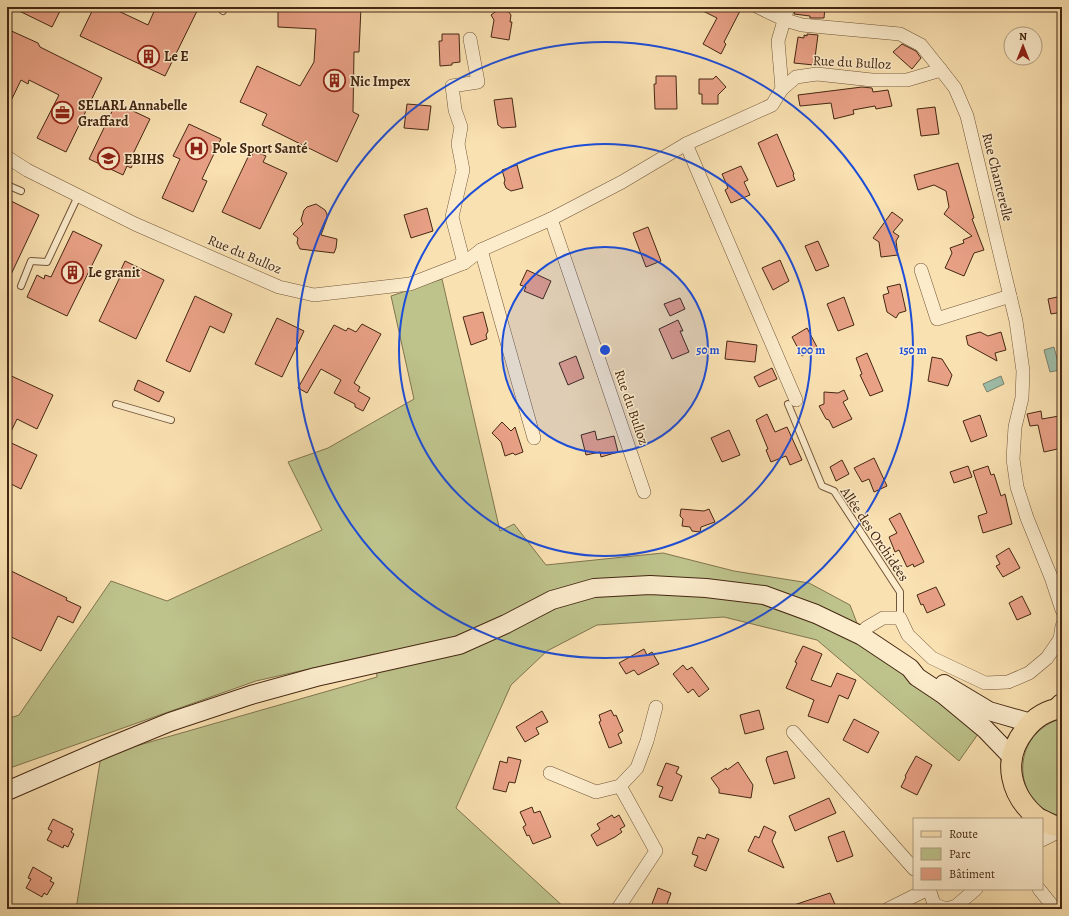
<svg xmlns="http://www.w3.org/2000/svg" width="1069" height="916" viewBox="0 0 1069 916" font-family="Alegreya,serif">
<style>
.green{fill:#bec38c;stroke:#81754f}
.water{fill:#9ebeaa;stroke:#7a826d}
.building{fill:#e9a186;stroke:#442712}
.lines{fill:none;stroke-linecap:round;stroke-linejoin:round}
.service-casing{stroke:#72563a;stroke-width:8}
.minor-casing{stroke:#72563a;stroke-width:14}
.secondary-casing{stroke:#442712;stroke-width:20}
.primary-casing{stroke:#442712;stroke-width:22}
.trunk-casing{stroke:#442712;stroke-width:24}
.service{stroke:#fceccc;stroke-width:6}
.minor{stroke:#fceccc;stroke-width:13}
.secondary{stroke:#fceccc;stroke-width:18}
.primary{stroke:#fae1b1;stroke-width:20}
.trunk{stroke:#fae1b1;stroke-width:22}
.ring{fill:none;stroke:#1d4ed8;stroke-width:2}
.labels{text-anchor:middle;stroke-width:3;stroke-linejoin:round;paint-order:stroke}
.poi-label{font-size:14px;font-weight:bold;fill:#442712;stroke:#fceccc;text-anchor:start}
.street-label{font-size:14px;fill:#442712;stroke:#fceccc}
.centre{fill:#1d4ed8;stroke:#fceccc;stroke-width:2}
.ring-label{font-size:12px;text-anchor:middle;font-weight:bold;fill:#1d4ed8;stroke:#fceccc;stroke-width:3;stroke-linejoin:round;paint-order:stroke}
</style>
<rect width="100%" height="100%" fill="#fae1b1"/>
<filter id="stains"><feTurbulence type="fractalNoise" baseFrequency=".005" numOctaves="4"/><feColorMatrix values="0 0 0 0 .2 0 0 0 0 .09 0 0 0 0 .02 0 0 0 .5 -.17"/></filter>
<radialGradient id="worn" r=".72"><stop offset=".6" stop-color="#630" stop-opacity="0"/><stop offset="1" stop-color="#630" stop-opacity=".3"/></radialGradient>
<g class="green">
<path d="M442 279 500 531 514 524 546 565 663 553 734 571 809 583 850 605 865 644 978 734 959 761 817 640 724 617 597 625 547 651 511 685 456 808 566 909H76L101 756 377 677 375 654 256 681 7 769V719L19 715 111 581 167 601 322 530 288 462 328 448 414 399 391 296Z"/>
<path d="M1062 719V816C1022 809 1010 759 1038 732 1044 726 1053 720 1062 719Z"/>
</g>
<g class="water">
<path d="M1054 347 1060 370 1050 372 1044 350Z"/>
<path d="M1001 376 1004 384 987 392 983 384Z"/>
</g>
<g class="building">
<path d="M11 7H62L52 27Z"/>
<path d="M94 7H110L148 25 156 7H199L165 76 80 36Z"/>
<path d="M278 7H361L359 52H354L353 112 359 115 337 162 262 125 267 114 240 102 257 66 300 86 314 62 316 29 278 27Z"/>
<path d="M502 7H505L511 15 510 22H512L509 40 491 37 494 20 491 15Z"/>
<path d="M695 7H733L740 11 724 42 726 44 721 54 703 44 717 18Z"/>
<path d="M796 7H825L824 18H810V16L794 14Z"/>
<path d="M7 29 38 43 40 47 102 78 66 152 37 138 59 95 29 80 28 84 21 80 7 109Z"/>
<path d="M442 34H459L460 62 452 63V65L440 66 439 41H442Z"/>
<path d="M807 34 818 35 814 65 794 63 798 37 804 38V35L807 36Z"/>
<path d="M902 44 916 51 921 58 912 69 893 52Z"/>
<path d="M656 76H676L677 109H655L654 84H656Z"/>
<path d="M716 76 726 87 718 95V104H702V94H699V79H713Z"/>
<path d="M862 87 872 88 873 92 888 90 892 106 876 109 875 106 853 110 854 114 834 119 831 103 800 106 798 95Z"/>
<path d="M512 98 516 127 502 128 498 125 494 100Z"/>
<path d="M116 103 150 119 132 156 136 158 131 168 127 166 123 175 89 159Z"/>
<path d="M407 104 431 106 428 130 404 128Z"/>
<path d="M935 107 939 134 921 136 917 109Z"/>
<path d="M189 124 221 139 202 179 207 181 193 212 162 198 180 159 173 156Z"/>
<path d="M777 134 794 174 793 175 795 180 777 187 758 143Z"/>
<path d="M254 151 266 156 263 162 287 173 260 229 222 212 249 155 252 156Z"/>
<path d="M958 163 974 218 972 219 984 250 974 253 964 276 945 268 952 253 950 248 964 243 963 240 972 236 944 214 949 207 946 191 934 185 918 190 914 175Z"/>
<path d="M517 165 523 188 511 191 506 188 504 183 505 180 502 170Z"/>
<path d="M741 166 748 180 744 182 750 195 731 203 725 190 728 188 722 174Z"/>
<path d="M7 199 39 215 7 283Z"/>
<path d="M316 204 325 210 327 214V219L321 235 337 239 336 248 334 253 300 249 297 243 298 238 293 234 303 224 301 220 304 210 307 207Z"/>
<path d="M427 208 433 231 411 238 404 215Z"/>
<path d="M892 212 903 220 893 232 899 236 896 241 898 255 881 257 879 242 873 238Z"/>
<path d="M648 227 661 261 646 267 633 233Z"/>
<path d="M73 231 102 245 67 316 27 297 37 275 44 279 45 275 51 277Z"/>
<path d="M818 241 829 266 816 271 805 246Z"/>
<path d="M780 260 789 281 773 290 762 268Z"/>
<path d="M125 261 164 280 136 339 99 321 120 277 118 276Z"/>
<path d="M527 270 551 281 543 299 524 291 526 287 520 285Z"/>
<path d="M900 284 906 311 899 313 896 318 887 312 883 295 889 293 887 287Z"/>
<path d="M195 296 232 314 224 333 210 326 190 372 166 361Z"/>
<path d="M1062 296V312L1051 314 1048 299Z"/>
<path d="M844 297 854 325 838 331 827 304Z"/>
<path d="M680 298 685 309 670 316 664 304Z"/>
<path d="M483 312 488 331 486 335 487 339 471 345 463 317Z"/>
<path d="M277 318 304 331 282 377 255 364Z"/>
<path d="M678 320 683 331H680L689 352 672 359 659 329Z"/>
<path d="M362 324 381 334 354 383 360 387 358 391 370 398 363 411 355 407V404L334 393 341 380 321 369 307 393 298 388 334 325 346 331 348 328 356 332Z"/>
<path d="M807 328 817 347 802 356 792 337Z"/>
<path d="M980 332 988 336 1001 332 1006 350 995 353 997 361 968 345 966 336Z"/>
<path d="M727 341 757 345 755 362 725 359Z"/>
<path d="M867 353 883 391 870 396 860 375 862 374 856 358Z"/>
<path d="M576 356 584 378 568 385 559 363Z"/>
<path d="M932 357 942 359 952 375 948 386 928 381Z"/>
<path d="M772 368 777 379 759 387 754 377Z"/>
<path d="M7 374 53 395 37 429 17 419 7 440Z"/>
<path d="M138 380 164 392 159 402 134 390Z"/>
<path d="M844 390 848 399 843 402 852 419 833 428 829 420 826 419 819 406 824 404V392L838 393Z"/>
<path d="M1041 411 1042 419 1059 416 1062 428V448L1044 452 1038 425 1030 426 1027 414Z"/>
<path d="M767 414 775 432 787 427 802 460 790 465 786 456 771 462 766 450 768 449 756 420Z"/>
<path d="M980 415 987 436 971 442 963 421Z"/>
<path d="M502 422 511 431 515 427 523 452 515 455 513 453 505 456 501 442 492 433Z"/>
<path d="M729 430 740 455 722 462 711 438Z"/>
<path d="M595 431 597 440 614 436 618 452 601 457 600 452 586 455 581 435Z"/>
<path d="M7 441 37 455 21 489 7 482Z"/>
<path d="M874 458 887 486 874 492 869 479 862 482 854 468Z"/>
<path d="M842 460 849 474 836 481 830 467Z"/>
<path d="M968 466 972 477 954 483 950 472Z"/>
<path d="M988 466 991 475 994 474 1001 496 1005 494 1012 524 983 533 978 516 987 513 973 471Z"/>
<path d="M681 509 704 511 709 509 715 522 701 527 700 532 692 531 690 527 682 526 683 519 680 516Z"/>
<path d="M900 513 924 562 914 567 913 564 907 567 899 550 895 552 889 537 897 533 889 519Z"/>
<path d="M1009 548 1020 568 1003 577 996 566 1000 564 996 556Z"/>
<path d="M7 569 67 598 66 600 81 607 73 623 58 616 41 651 7 635Z"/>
<path d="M936 587 945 605 927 613 923 604 921 605 917 595Z"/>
<path d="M1022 596 1031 614 1017 620 1009 603Z"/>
<path d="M803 646 822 654 811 680 831 687 837 673 856 680 848 699 839 695 828 723 808 716 814 700 786 688 797 663 795 662Z"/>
<path d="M644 649 647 655 652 652 659 664 638 675 634 670 626 674 619 663Z"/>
<path d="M683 665 687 670 692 667 709 689 699 697 693 689 688 693 673 674Z"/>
<path d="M611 710 614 716 616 715 623 731 618 734 622 743 609 748 599 722 601 721 599 715Z"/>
<path d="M759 710 764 729 745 734 740 715Z"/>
<path d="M542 711 548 722 536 728 539 734 525 742 516 727Z"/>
<path d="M854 719 879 732 868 753 843 740Z"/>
<path d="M787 751 795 778 774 784 766 760 767 757Z"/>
<path d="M916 756 932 765 917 795 901 787 906 777 905 776Z"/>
<path d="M508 757 521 760 515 783 509 782 506 792 493 789 500 761 507 763Z"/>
<path d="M738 762 753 785 751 798 719 793V789L711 778 726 768 727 770Z"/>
<path d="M666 763 679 767 676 773 682 776 672 801 659 797 663 787 657 785Z"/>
<path d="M829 798 836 813 795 831 789 816Z"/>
<path d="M532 807 534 813 540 811 551 837 533 844 529 835 527 836 523 827 526 825 520 812Z"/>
<path d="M612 815 614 818 619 815 625 826 620 829 622 832 615 837 597 846 591 835 600 829 597 824Z"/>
<path d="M53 819 73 829 71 832 74 834 68 847 64 845 63 848 47 840 52 831 48 829Z"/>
<path d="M764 826 776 832 772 841 784 868 748 851 755 836 759 838Z"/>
<path d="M844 831 853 856 837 862 828 837Z"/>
<path d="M707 834 719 839 706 871 694 866 698 856 692 854 698 837 705 839Z"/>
<path d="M33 867 52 878 50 881 54 883 47 895 44 893 42 897 26 888 31 879 28 878Z"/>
<path d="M658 888 671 893 666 907H664L663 909H650Z"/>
<path d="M830 893 837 909H788V907Z"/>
</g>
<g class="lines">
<defs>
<g id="service">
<path d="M223 11 225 7"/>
<path d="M7 185 21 191"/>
<path d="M21 286 31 261 47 262 78 196"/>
<path d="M116 404 171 420"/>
<path d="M788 404 822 486 834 491 900 592V618"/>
</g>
<g id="minor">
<path d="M758 7 785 20 802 25 900 34 921 45 941 70 955 88 967 116 1016 321 1023 371 1022 398 1015 427 1013 459 1017 487 1027 518 1051 577 1062 610"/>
<path d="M782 89 778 41 788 7"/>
<path d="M686 144 796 400"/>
<path d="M7 157 27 170 135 224 279 287 314 295 410 284 464 263 481 250 551 219 622 182 686 144 772 105 782 89 796 77 817 74 872 80H907L941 70"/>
<path d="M551 219 644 492"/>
<path d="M481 250 534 438"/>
<path d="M464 263 452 217 463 170 458 144 461 127 455 110 452 86 478 82 470 39"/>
<path d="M921 270 937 319 1010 296"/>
<path d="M862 636 866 628 883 618H900L908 635 932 658 985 683 1008 682 1029 673 1047 658 1060 639 1062 626"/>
<path d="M793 732 914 869"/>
<path d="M550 773 596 792 620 786 656 851 619 907V909"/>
<path d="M620 786 637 768 647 741 656 707"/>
<path d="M1042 840 1062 830"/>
<path d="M929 889 934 904 945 909"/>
<path d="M1039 889 1055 909"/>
<path d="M888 909 928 889"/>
<path d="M947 909 956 906 976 889"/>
</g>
<g id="secondary">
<path d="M944 684 989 711 1031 723"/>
<path d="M7 791 104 749 170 722 251 695 316 677 459 645 506 624 552 600 594 588 650 585 706 588 764 595 816 614 862 636 910 668 917 677 944 695 985 729 1012 757"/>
</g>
<g id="primary">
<path d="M1039 819C1010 796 1001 760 1025 730 1034 718 1047 710 1062 708"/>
<path d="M1042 820 1052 825 1062 827"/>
</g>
<path id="trunk" d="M1059 708 1062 705"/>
</defs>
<use href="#service" class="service-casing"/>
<use href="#minor" class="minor-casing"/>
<use href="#secondary" class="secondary-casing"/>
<use href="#primary" class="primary-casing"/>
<use href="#trunk" class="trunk-casing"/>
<use href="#service" class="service"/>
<use href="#minor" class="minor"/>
<use href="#secondary" class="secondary"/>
<use href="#primary" class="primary"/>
<use href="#trunk" class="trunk"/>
</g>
<circle cx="605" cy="350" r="103" fill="#1d4ed8" fill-opacity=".12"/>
<g class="ring">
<circle cx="605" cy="350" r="103"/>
<circle cx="605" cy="350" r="206"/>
<circle cx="605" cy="350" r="308"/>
</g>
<defs>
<symbol id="building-ring" viewBox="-11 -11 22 22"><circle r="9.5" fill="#fceccc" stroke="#8f2418" stroke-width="1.5"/><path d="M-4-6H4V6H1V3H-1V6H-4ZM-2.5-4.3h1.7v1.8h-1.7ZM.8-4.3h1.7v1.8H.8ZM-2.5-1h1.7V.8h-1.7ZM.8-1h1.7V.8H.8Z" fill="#8f2418"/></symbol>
<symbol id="office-ring" viewBox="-11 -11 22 22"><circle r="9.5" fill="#fceccc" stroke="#8f2418" stroke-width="1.5"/><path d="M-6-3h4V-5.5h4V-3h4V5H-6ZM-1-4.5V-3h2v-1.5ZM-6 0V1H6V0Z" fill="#8f2418"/></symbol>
<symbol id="hospital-ring" viewBox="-11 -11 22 22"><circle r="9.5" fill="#fceccc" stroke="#8f2418" stroke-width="1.5"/><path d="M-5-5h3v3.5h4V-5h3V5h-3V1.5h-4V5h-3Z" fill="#8f2418"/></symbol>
<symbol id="school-ring" viewBox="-11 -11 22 22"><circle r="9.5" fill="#fceccc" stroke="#8f2418" stroke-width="1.5"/><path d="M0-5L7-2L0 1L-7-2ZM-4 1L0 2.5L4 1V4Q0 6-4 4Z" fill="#8f2418"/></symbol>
</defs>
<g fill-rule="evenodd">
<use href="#building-ring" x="136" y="44" width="25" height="25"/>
<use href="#building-ring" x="322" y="68" width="25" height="25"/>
<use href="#office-ring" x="50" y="100" width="25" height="25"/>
<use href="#hospital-ring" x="184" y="136" width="25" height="25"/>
<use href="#school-ring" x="96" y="146" width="25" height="25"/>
<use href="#building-ring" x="60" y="260" width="25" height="25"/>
</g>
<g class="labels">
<g class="poi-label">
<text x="164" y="61">Le E</text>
<text x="350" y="86">Nic Impex</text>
<text x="78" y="110">SELARL Annabelle<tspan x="78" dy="16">Graffard</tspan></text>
<text x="212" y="153">Pole Sport Santé</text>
<text x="124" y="164">EBIHS</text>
<text x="88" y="277">Le granit</text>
</g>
<g class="street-label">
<text transform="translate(852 62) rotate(3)" y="5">Rue du Bulloz</text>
<text transform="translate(998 177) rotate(76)" y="5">Rue Chanterelle</text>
<text transform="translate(245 254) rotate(23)" y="5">Rue du Bulloz</text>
<text transform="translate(632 407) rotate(71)" y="5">Rue du Bulloz</text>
<text transform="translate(875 534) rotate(56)" y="5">Allée des Orchidées</text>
</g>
</g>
<circle cx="605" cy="350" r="6" class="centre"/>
<g class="ring-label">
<text x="708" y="354">50 m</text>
<text x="811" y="354">100 m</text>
<text x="913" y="354">150 m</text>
</g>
<rect width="1069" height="916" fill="none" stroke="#fae1b1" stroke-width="24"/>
<rect x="8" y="8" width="1053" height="900" fill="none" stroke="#442712" stroke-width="2"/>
<rect x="12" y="12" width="1045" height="892" fill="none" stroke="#442712"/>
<rect x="913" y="818" width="130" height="72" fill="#fceccc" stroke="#b29d82"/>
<rect x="921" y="831" width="20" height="6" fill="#fae1b1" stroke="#b29d82"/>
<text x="949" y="838" font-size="12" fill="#442712">Route</text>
<rect x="921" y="848" width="20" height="12" fill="#bec38c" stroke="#b29d82"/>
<text x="949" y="858" font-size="12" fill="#442712">Parc</text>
<rect x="921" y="868" width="20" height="12" fill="#e9a186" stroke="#b29d82"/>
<text x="949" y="878" font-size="12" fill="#442712">Bâtiment</text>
<g transform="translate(1023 46)"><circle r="19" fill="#fceccc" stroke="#b29d82"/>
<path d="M0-3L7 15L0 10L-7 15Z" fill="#8f2418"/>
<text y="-6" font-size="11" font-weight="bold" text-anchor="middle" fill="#442712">N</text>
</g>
<rect width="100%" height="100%" filter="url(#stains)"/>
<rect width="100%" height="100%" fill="url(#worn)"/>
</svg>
